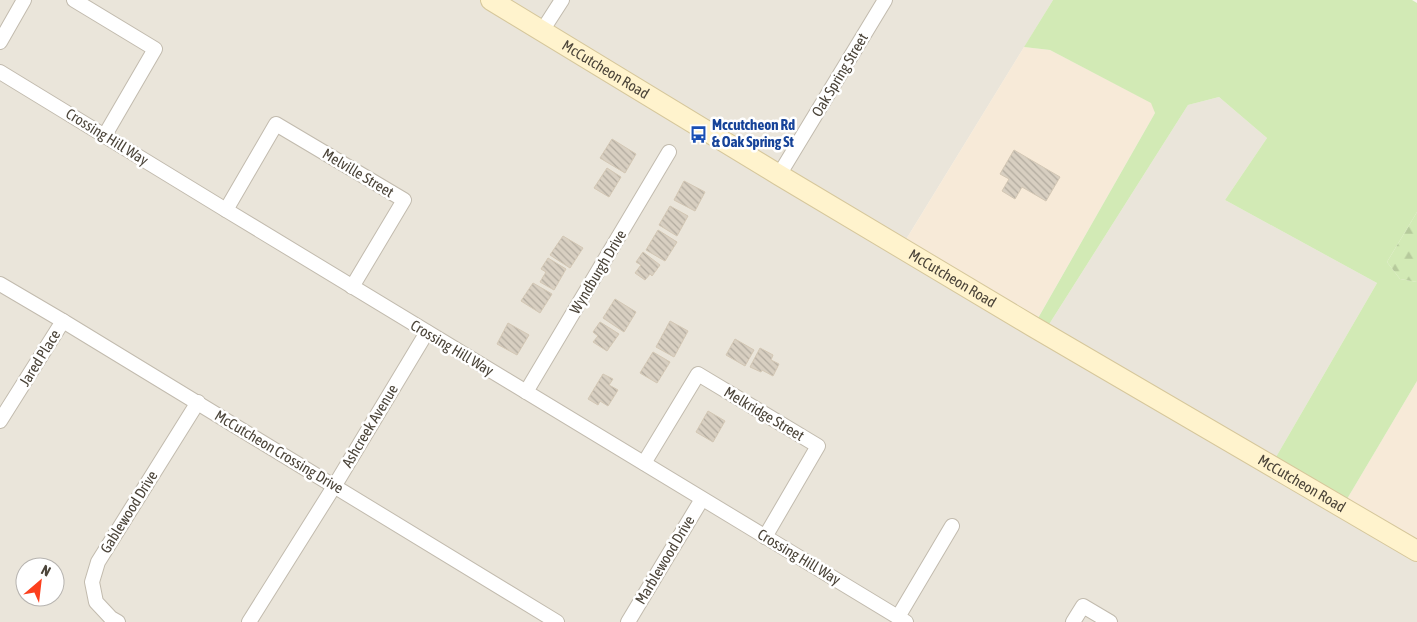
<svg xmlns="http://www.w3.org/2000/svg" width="1417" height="622" viewBox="0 0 1417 622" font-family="'Asap Condensed',sans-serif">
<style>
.residential{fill:#eae5da;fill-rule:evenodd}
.commercial{fill:#f7ead8}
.green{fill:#d2eab5}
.forest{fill:url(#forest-firs)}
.building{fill:url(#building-back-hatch);stroke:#d3c7b4}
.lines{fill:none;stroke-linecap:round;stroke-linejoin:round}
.street-casing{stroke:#c2bbae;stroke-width:16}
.secondary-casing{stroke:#d6c79b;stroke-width:22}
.street{stroke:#fff;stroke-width:14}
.secondary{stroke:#fff3cd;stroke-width:20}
.labels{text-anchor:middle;stroke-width:5;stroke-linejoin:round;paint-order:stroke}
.street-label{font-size:15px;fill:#4b4439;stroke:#fff}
.transit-label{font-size:15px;font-weight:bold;fill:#164399;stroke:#fff;text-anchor:start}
</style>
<defs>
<pattern id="forest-firs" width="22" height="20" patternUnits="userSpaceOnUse" patternTransform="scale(1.25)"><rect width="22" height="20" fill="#d2eab5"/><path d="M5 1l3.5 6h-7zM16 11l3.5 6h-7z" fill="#b6ca9c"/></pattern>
<pattern id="building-back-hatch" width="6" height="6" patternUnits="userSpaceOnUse" patternTransform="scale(1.25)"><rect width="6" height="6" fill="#d8cfc1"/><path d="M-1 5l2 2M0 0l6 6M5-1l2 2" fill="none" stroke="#b1aa9e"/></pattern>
</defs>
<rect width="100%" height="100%" fill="#f6f3ec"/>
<path class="residential" d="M0 0H1053L902 246 1048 326 1188 105 1219 97 1267 138 1225 200 1377 283 1276 457 1417 548V622H0ZM25 567H55V597H25Z"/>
<g class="commercial">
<path d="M1024 47 1050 50 1152 103 1155 113 1034 325 902 246Z"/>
<path d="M1417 381V548L1347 499Z"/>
</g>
<path class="green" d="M1053 0H1412L1417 3V212L1387 262 1400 279 1417 282V381L1347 499 1276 457 1377 283 1225 200 1267 138 1219 97 1188 105 1048 326 1037 320 1155 113 1151 103 1050 50 1024 47Z"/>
<path class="forest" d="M1417 212V282L1400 279 1387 262Z"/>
<g class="building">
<path d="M612 139 636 154 625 173 600 158Z"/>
<path d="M1014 150 1060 177 1046 201 1022 187 1015 199 1002 191 1009 179 1000 174Z"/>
<path d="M607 168 621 177 609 197 594 188Z"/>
<path d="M684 181 705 192 695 211 674 200Z"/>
<path d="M670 206 688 216 677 236 659 225Z"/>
<path d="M658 230 677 242 665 261 646 250Z"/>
<path d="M563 236 583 248 570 268 550 255Z"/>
<path d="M643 252 660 265 652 276 650 274 645 280 635 273 641 265 636 262Z"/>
<path d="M548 258 566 269 554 290 540 282 546 272 541 269Z"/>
<path d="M533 283 552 294 540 313 521 301Z"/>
<path d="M615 299 636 312 624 332 603 318Z"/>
<path d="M670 321 688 331 674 357 656 347Z"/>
<path d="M600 322 619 334 607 351 593 342 598 336 593 332Z"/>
<path d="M508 323 529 335 517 355 497 344Z"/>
<path d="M735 339 754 350 745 366 726 355Z"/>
<path d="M760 348 773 355 771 360 779 364 773 376 762 370 761 372 750 367Z"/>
<path d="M653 352 670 362 657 383 640 373Z"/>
<path d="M603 374 613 379 609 385 618 390 608 406 600 401 598 405 588 399Z"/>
<path d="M708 411 725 421 713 442 696 432Z"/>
</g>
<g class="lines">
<defs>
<g id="street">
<path d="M74 0 155 49 105 135"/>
<path d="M542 31 562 0"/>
<path d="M0 42 24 0"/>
<path d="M0 72 226 210 906 622"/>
<path d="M779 175 885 0"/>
<path d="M226 210 276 124 404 200 352 287"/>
<path d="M0 284 63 321 557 622"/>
<path d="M526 392 669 152"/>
<path d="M0 421 63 321"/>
<path d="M644 463 698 374 818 446 765 537"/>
<path d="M898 617 952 526"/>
<path d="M118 622 111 618 96 602 92 582 98 562 198 402"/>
<path d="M249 622 335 485 427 332"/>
<path d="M628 622 702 499"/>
<path d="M1073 622 1083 606 1110 622"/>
</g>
<g id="secondary">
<path id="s1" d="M491 0 779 175 1032 326 1417 551"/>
</g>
</defs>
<use href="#street" class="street-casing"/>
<use href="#secondary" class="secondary-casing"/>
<use href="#street" class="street"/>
<use href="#secondary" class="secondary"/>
</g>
<defs>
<symbol id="bus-bare" viewBox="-9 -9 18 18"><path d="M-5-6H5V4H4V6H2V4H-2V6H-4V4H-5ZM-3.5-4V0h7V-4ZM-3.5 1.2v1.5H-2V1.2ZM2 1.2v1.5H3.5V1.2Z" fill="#1a4fb4" stroke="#fff" stroke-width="2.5" paint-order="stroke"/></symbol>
</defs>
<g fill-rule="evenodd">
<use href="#bus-bare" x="686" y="122" width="25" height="25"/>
</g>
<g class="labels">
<g class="street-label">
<text dy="5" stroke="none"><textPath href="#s1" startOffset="134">McCutcheon Road</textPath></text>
<text transform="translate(840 75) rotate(-59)" y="5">Oak Spring Street</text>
<text transform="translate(107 137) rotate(32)" y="5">Crossing Hill Way</text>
<text transform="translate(358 173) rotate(31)" y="5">Melville Street</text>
<text transform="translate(598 272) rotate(-59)" y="5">Wyndburgh Drive</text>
<text dy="5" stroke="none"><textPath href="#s1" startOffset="539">McCutcheon Road</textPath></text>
<text transform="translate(452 348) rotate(31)" y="5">Crossing Hill Way</text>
<text transform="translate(40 358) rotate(-58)" y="5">Jared Place</text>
<text transform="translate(764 414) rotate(31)" y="5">Melkridge Street</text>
<text transform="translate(370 426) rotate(-59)" y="5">Ashcreek Avenue</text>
<text transform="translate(279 452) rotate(31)" y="5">McCutcheon Crossing Drive</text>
<text dy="5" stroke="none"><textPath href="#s1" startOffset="944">McCutcheon Road</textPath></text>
<text transform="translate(129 512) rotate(-58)" y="5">Gablewood Drive</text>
<text transform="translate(799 557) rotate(31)" y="5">Crossing Hill Way</text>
<text transform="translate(665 560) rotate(-59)" y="5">Marblewood Drive</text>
</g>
<g class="transit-label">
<text x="712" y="130">Mccutcheon Rd<tspan x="712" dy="17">&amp; Oak Spring St</tspan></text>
</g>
</g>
<g transform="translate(40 582) rotate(28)"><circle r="24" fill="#ffffff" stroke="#b7b4b0"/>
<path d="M0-4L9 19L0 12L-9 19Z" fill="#fc3f1d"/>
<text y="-8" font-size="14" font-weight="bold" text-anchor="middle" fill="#4b4439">N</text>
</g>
</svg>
